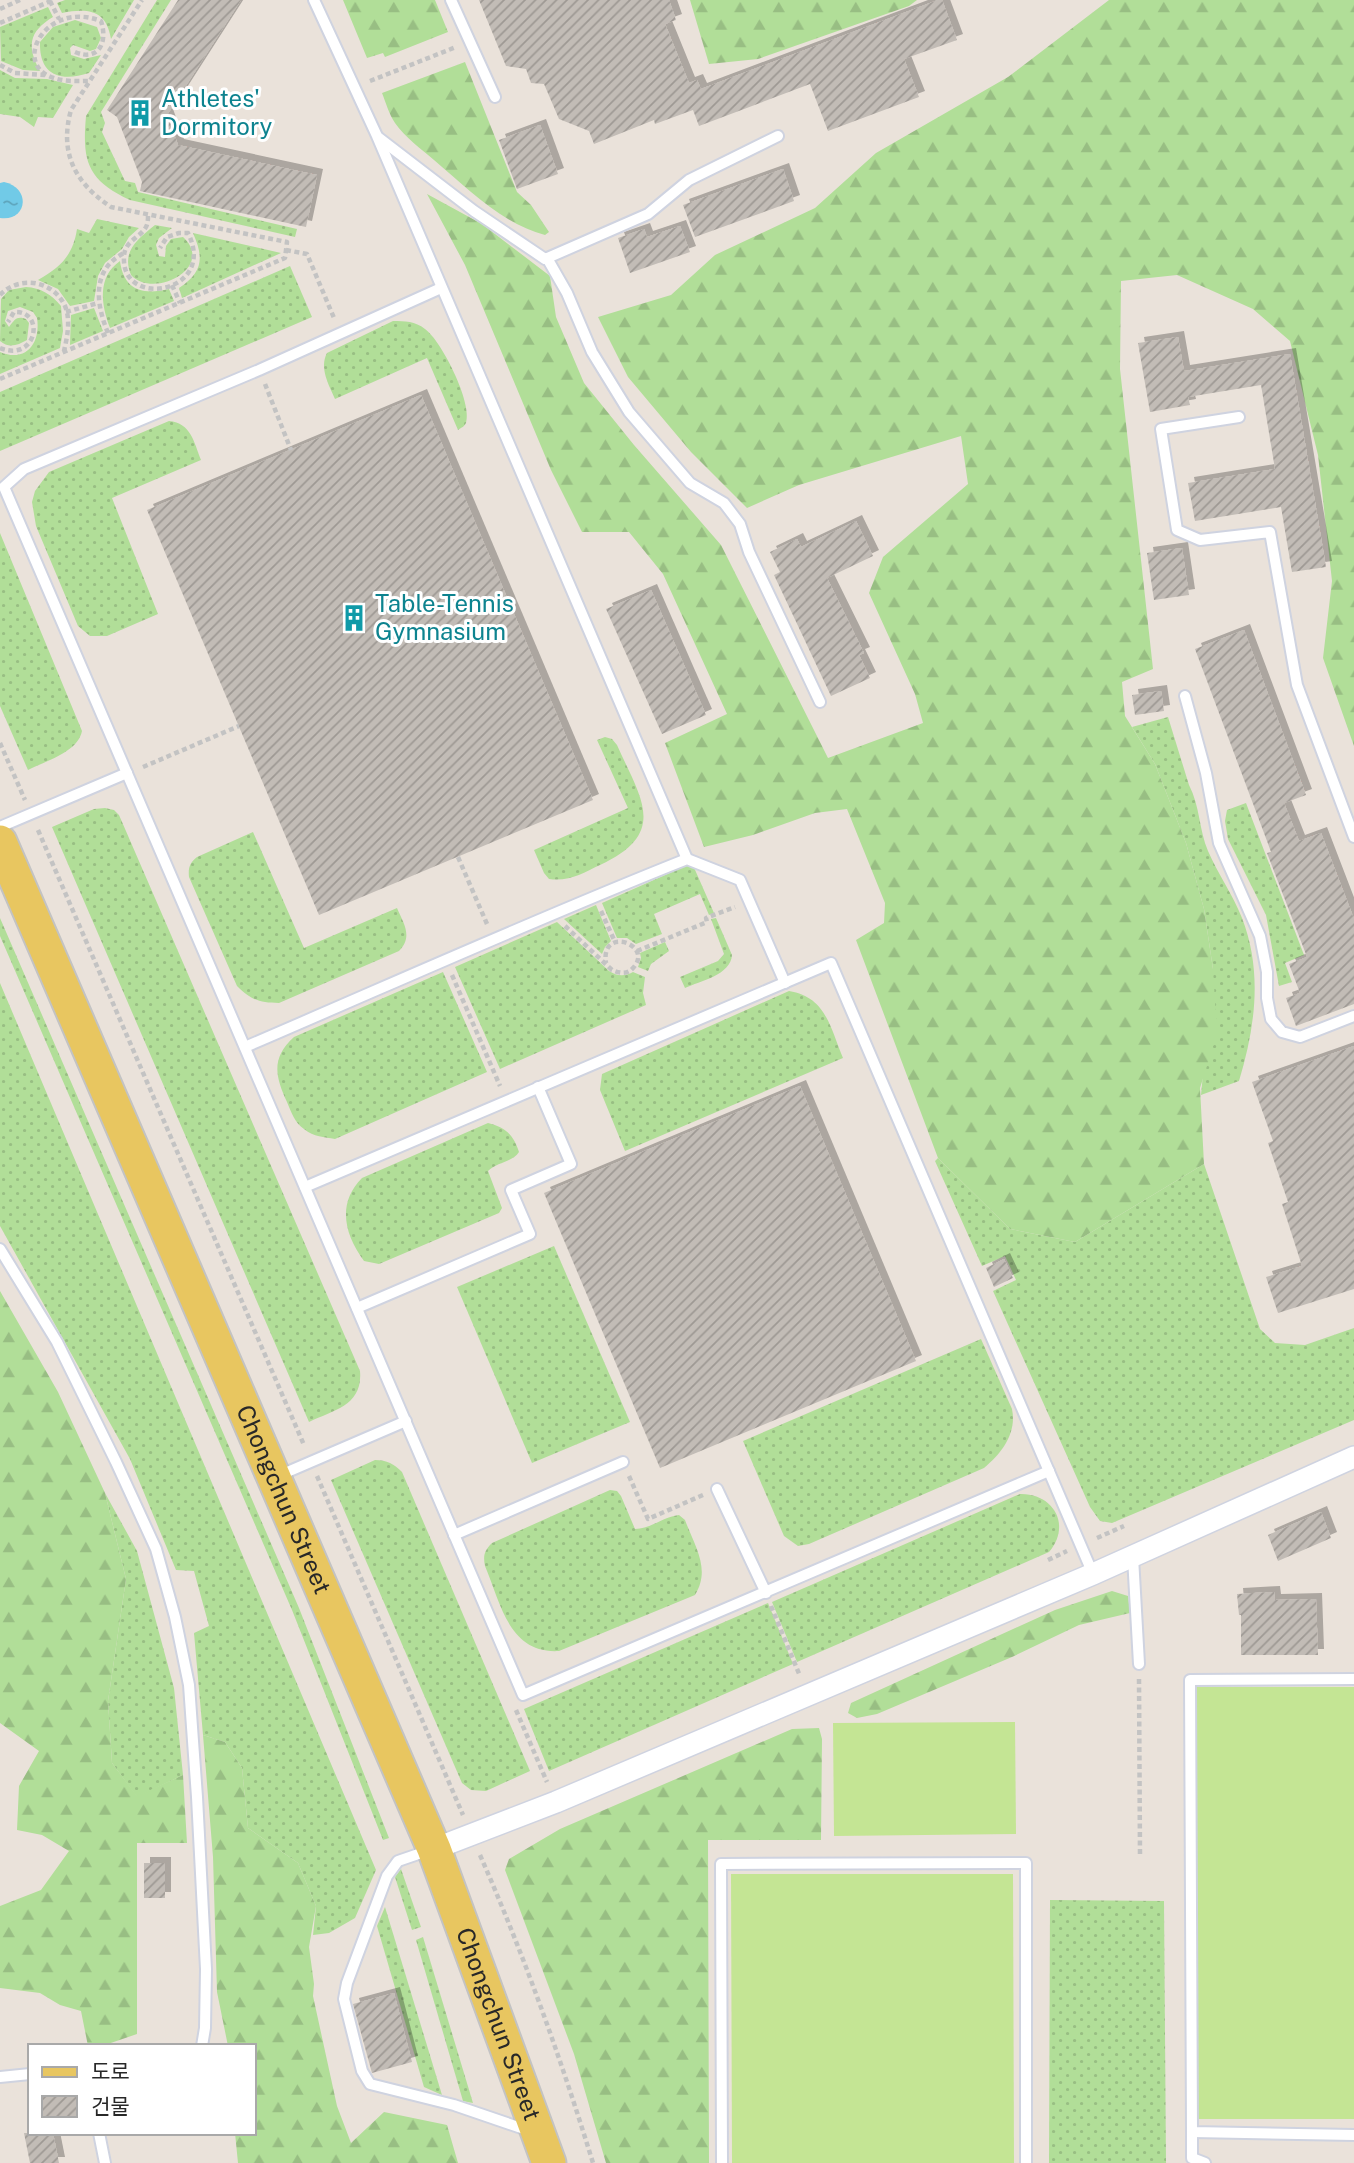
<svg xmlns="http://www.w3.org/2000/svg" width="1354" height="2163" viewBox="0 0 1354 2163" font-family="'Public Sans','Noto Sans KR',sans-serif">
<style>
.grass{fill:url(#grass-dots)}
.forest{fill:url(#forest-firs)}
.pitch{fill:#c4e594}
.water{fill:url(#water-ripples)}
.building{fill:url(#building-hatch);filter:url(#shadow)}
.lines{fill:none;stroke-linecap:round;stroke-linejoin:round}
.lane-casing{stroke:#cfd3e0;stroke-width:14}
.street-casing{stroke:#cfd3e0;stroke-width:24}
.primary-casing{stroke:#c3c3c3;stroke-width:37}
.path{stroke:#c3c3c3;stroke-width:4.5;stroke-dasharray:5 3.5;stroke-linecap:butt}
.lane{stroke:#fff;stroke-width:10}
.street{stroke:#fff;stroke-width:21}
.primary{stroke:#e8c660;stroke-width:33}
.labels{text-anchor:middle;stroke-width:6;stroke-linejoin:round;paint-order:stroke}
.culture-label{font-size:24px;fill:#0d838f;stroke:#fff;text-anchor:start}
.street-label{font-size:24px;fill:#282828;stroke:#fff}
</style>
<defs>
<pattern id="grass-dots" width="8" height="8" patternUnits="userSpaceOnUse" patternTransform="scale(1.75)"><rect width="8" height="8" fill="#b1de98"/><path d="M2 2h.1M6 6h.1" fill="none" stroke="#98be83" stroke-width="1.8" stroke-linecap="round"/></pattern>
<pattern id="forest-firs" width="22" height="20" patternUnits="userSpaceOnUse" patternTransform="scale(1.75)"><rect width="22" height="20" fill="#b1de98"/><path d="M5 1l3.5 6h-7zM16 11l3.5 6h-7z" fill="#98be83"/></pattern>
<pattern id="water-ripples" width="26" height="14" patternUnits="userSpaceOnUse" patternTransform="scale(1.75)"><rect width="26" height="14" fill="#71cae7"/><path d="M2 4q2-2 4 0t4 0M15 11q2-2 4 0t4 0" fill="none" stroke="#5da4bb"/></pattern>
<pattern id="building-hatch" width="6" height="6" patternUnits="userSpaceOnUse" patternTransform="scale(1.75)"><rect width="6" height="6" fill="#c2bcb6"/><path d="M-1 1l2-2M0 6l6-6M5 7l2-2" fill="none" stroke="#9e9994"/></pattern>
<filter id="shadow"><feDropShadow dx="6" dy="-6" stdDeviation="0" flood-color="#0004"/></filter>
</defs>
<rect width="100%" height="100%" fill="#eae2da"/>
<g class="grass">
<path d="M65 0H134L111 39C106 10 89 8 62 13L57 3Z"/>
<path d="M157 0H171L101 112 105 123 102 132 125 181 135 183 138 192 297 229 295 237 130 200C87 180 82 161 86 116Z"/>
<path d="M48 7 53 17C28 32 27 47 40 71L23 70 1 61 0 27Z"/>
<path d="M75 20 97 27 101 38 96 49 90 51 73 45 70 48 71 55 84 59 101 55 89 73C61 82 39 76 40 42L53 27Z"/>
<path d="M0 70 15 78 47 79 73 85 53 118 38 117 34 127 20 117 0 114Z"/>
<path d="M97 219 139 228 129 237 122 249 105 263 98 276 94 301 70 306 58 289 38 280C61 267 73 255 77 229L89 233Z"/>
<path d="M155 225 172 228 159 238 156 245 159 256 165 257 166 246 171 239 183 237C216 267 154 300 131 275 121 251 138 239 155 225Z"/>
<path d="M193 233 281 253 182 298 179 288C203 272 204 258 193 233Z"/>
<path d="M120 261C124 291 143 295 169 289L174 301 110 328C101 304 97 277 120 261Z"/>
<path d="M290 266 312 317 0 451V392Z"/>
<path d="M26 287C41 288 51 294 61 306L63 331 60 348 0 374V352C26 363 41 343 37 318L33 312 20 307 8 311 5 321 9 327C15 319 17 316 26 319L29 323 27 340C18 345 9 349 0 341L1 299 9 290Z"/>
<path d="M94 308 103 331 70 345 71 315Z"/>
<path d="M393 321C405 321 415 321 425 329 441 340 473 403 466 423 464 427 462 427 458 430L427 358 335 399C329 385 319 368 327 353Z"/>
<path d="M169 421C191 423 194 442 201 460L112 498 158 614 107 636H90L78 626 36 526 32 502 35 491 49 472Z"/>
<path d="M0 533 82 731C78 752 46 761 28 770L0 706Z"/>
<path d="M1168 717 1189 785C1200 806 1199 830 1208 851 1218 874 1233 895 1242 918 1263 972 1255 1028 1239 1081L1201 1095 1213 969 1204 909 1186 843 1155 764 1132 727Z"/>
<path d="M605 737 612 739 617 745C641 799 669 833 600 865 583 873 569 882 549 879L544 873 534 850 628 808 597 740Z"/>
<path d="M1246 803 1304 955 1285 963 1292 982 1279 986 1266 915 1228 839 1225 821 1227 810Z"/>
<path d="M105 808 114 810 119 815 360 1371C363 1405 335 1410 309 1422L52 827 94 809Z"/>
<path d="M253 832 304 948 397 908C404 924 413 937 399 951L279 1003C260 1003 251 1000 237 986L189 877C188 867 190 863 197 857Z"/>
<path d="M692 863 714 913 709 915 700 894 654 914 662 934 636 944 627 938H617L602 903Z"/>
<path d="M596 905 611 941 605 947 602 954 564 919Z"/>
<path d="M0 918 299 1608 389 1838 383 1840 292 1610 0 936Z"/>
<path d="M716 918 732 955C731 975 700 981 685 988L680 977 718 961 724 954 711 919Z"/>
<path d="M557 922 609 971C617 976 624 977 633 972L645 977 643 993 646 1005 500 1069 455 967Z"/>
<path d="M665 942 669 951 651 964 648 971 638 967 641 958 640 953Z"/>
<path d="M443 972 487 1072 335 1139C324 1137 314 1137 304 1129 295 1123 291 1112 287 1102 275 1076 271 1058 294 1037Z"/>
<path d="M0 983 376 1870 355 1918 329 1933 313 1935 316 1906 298 1863 248 1828 242 1768 225 1742 203 1735 194 1633 209 1626 194 1571 176 1570 130 1459 0 1226Z"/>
<path d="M789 991C826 997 830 1027 843 1058L625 1151 600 1090 602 1074Z"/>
<path d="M488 1123C505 1127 514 1135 519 1152 513 1162 497 1162 488 1171L502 1208 499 1213 379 1264 364 1261C344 1234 337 1203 362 1178Z"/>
<path d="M938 1158 1010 1229 1075 1242 1204 1164 1260 1329 1275 1343 1305 1345 1354 1328V1420L1112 1523 1100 1521 1090 1507 993 1291 1016 1280 1005 1256 982 1266 935 1161Z"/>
<path d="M554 1246 630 1422 532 1463 457 1287Z"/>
<path d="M981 1339 1012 1409C1017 1433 1002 1453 984 1468L809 1544 798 1546 784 1536 743 1441Z"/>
<path d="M375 1460C387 1460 394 1464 402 1472L530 1771 486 1791 471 1790 462 1783 331 1480Z"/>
<path d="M610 1490 617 1491 621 1496 635 1529C650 1529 663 1517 679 1515L685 1520C695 1547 711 1569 695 1595L559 1651C509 1654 501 1604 485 1566 483 1556 484 1551 492 1543Z"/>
<path d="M105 1493 137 1551 174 1688 183 1775 137 1797 112 1763 108 1701 126 1579Z"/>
<path d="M1020 1494C1053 1493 1072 1525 1049 1552L797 1662 772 1602Z"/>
<path d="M768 1603 793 1664 549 1771 524 1709Z"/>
<path d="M401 1869 421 1927 412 1930 395 1877Z"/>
<path d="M1050 1900 1164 1901 1166 2163H1049Z"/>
<path d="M385 1907 442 2095 424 2087 377 1926Z"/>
<path d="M423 1937 473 2103 463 2101 416 1940Z"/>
</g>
<g class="forest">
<path d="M343 0H435L448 32 385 57 383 53 367 58Z"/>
<path d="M690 0H917L909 6 758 59 709 64Z"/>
<path d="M1109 0H1354V746L1323 658 1332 581 1318 455 1290 341 1253 309 1177 275 1121 281 1120 369 1153 669 1122 682 1125 716 1155 764 1186 843 1204 909 1213 969 1217 1034 1200 1088 1204 1164 1075 1242 1010 1229 938 1158 856 940 884 923 885 903 847 809 815 813 753 835 704 847 665 743 727 714 663 574 629 532H582L551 470 465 265 427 194 482 224 550 276 556 317 584 383 634 445 721 545 828 758 923 723 915 694 869 593 883 557 968 484 961 436 799 485 747 508 691 452 628 377 598 317 671 295 715 255 815 208 876 153 1008 77Z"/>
<path d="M465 62 517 192 531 205 549 232 545 235C502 224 467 188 434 160 421 149 405 137 395 123 389 114 386 103 382 93Z"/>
<path d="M0 1291 58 1392 105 1493 126 1579 108 1701 112 1763 137 1796 183 1775 187 1843H137V2034L102 2046H88L81 2011 60 2005 40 1993 0 1988V1906L41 1890 69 1851 42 1835 17 1830 19 1786 39 1751 0 1723Z"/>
<path d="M1112 1591 1128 1596 1130 1613 1079 1625 1012 1657 877 1714 857 1718 848 1713 851 1703 1055 1610Z"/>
<path d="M819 1728 822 1739 821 1840H708L709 2163H606L574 2054 505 1870 509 1859 560 1829 792 1729Z"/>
<path d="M203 1735 225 1742 242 1768 248 1828 298 1863 316 1906 309 1947 314 1984 313 1996 337 2106 351 2143 384 2112 447 2125 458 2163H238L235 2133H254V2046H228L217 1992 213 1857Z"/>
</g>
<g class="pitch">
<rect x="1197" y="1687" width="157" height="432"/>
<path d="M1015 1722 1016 1834 834 1836 833 1723Z"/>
<path d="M731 1874H1013L1014 2163H732Z"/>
</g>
<path class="water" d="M4 182C32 188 27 222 0 218V183Z"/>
<g class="building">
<path d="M178 0H241L167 115 178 145 317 175 306 227 140 191 142 182 117 117 107 110Z"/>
<path d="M479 0H669L676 20 665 24 689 83 697 80 701 89 938 0H942L957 40 904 59 919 97 828 131 810 84 699 126 693 110 655 124 654 120 594 144 589 131 559 119 544 84 531 83 526 69 506 66Z"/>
<path d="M540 125 558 174 517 189 499 140Z"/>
<path d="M783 169 794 201 695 237 683 205Z"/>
<path d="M680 226 690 252 630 273 618 238 644 229 647 237Z"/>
<path d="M1178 337 1184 371 1290 354 1326 567 1292 572 1281 507 1195 521 1188 483 1275 469 1261 385 1188 397 1190 405 1150 412 1138 343Z"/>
<path d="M421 395 593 800 319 915 147 510Z"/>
<path d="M856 521 873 556 827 578 864 653 859 655 870 678 831 696 774 575 780 572 770 552 797 539 801 547Z"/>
<path d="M1182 548 1189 595 1154 600 1147 553Z"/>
<path d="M651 590 706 715 662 734 606 609Z"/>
<path d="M1244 630 1306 795 1284 803 1299 841 1321 833 1354 919V1004L1296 1026 1286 998 1300 993 1289 964 1307 957 1267 853 1271 852 1267 841 1195 649Z"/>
<path d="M1161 691 1164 711 1135 715 1132 695Z"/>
<path d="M1354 1046V1289L1278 1313 1266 1277 1302 1266 1282 1204 1288 1202 1268 1143 1273 1141 1252 1082Z"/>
<path d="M800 1086 916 1361 660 1468 544 1193Z"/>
<path d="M1004 1259 1013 1278 994 1287 986 1268Z"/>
<path d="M1321 1512 1331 1538 1278 1561 1268 1535Z"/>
<path d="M1274 1592 1275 1600 1316 1599 1318 1655H1241V1615H1239L1237 1594Z"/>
<rect x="144" y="1863" width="21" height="35"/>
<path d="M394 1993 412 2062 372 2073 353 2004Z"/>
<path d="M24 2133H53L59 2163H30Z"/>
</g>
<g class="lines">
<defs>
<g id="lane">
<path d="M314 0 377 136 687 859"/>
<path d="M451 0 495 97"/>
<path d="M379 138 474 211 545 259 648 214 689 180 778 136"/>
<path d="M547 258 567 293 592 352 629 412 690 483 724 503 740 524 749 552 820 702"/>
<path d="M441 288 259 370 24 469 4 487 523 1695 1049 1471"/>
<path d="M1239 417 1161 429 1177 530 1200 540 1270 532 1297 685 1354 837"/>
<path d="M1185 696 1206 773 1219 843 1260 936 1267 972V998L1271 1019 1282 1032 1300 1037 1354 1016"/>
<path d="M0 827 127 773"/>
<path d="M245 1047C392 984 538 918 687 859L740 880 785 983"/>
<path d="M305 1187 831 963 1093 1574"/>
<path d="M0 1249 57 1342 116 1462 156 1549 175 1617 189 1685 197 1797 206 1969 205 2028 202 2046"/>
<path d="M357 1308 530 1234 511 1190 571 1164 538 1087"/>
<path d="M278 1476 406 1421"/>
<path d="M717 1489 766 1593"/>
<path d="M454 1535 623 1462"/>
<path d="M1133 1557 1139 1664"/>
<path d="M1354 1679 1190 1680 1192 2132 1354 2135"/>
<path d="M430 1850 398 1861 387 1876 347 1983 344 1999 362 2071 370 2084 454 2105 530 2131"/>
<path d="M0 2077 30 2074"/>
<path d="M1192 2132V2158L1205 2163"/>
<path d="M99 2133 105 2163"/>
<path d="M722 2163 721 1864 1026 1863V2163"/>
</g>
<path id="street" d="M434 1849 556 1802 1093 1574 1354 1457"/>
<g id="primary">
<path id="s1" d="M0 842 434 1849 549 2163"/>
</g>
</defs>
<use href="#lane" class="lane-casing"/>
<use href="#street" class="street-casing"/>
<use href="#primary" class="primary-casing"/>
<g class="path">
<path d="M50 1 59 19"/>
<path d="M0 9 20 0"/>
<path d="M0 23 53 0"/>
<path d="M75 52C99 62 108 42 101 21 47 0 12 62 51 77 63 82 77 81 90 81"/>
<path d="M0 65 15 73 45 75"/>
<path d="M370 81 456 47"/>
<path d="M148 216C148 219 148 223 146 227 140 238 124 241 124 257 121 310 218 293 188 233H179L167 237 160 248"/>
<path d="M286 250 307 254 334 318"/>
<path d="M172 285 180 303"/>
<path d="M0 295C19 275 53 280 65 306 71 320 67 338 64 351"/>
<path d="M66 312 98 303"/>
<path d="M108 333C96 304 91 270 124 253"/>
<path d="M0 348C37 363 46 310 14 312L8 322"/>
<path d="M0 379 285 258 287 242 111 207C75 183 59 153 71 110L142 0"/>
<path d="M265 384 291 450"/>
<path d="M0 743 25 800"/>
<path d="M143 767 239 726"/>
<path d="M38 830 304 1445"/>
<path d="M458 857 487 924"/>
<path d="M601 911 615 942"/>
<path d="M565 926 612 970C619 973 627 975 633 968 655 945 600 925 606 963"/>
<path d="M637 951 707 922 706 918 735 907"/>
<path d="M452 975 500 1086"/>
<path d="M317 1476 463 1815"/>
<path d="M629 1476 648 1519 703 1495"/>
<path d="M1097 1538 1124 1526"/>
<path d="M1048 1560 1067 1551"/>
<path d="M771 1606 800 1676"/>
<path d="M1139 1679 1140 1856"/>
<path d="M516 1710 547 1782"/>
<path d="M480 1855C524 1955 561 2059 593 2163"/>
</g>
<use href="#lane" class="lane"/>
<use href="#street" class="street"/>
<use href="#primary" class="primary"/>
</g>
<defs>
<symbol id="building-bare" viewBox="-9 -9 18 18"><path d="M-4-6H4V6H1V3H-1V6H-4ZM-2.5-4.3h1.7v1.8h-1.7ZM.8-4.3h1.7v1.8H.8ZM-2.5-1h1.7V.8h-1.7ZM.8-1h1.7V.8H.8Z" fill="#0f9aa8" stroke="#fff" stroke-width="2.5" paint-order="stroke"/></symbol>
</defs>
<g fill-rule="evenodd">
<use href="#building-bare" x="121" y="94" width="38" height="38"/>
<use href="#building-bare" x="335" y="599" width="38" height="38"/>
</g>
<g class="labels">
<g class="culture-label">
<text x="161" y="107">Athletes'<tspan x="161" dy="28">Dormitory</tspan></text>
<text x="375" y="612">Table-Tennis<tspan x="375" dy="28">Gymnasium</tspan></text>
</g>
<g class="street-label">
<text dy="8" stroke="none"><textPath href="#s1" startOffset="716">Chongchun Street</textPath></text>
<text dy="8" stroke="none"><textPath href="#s1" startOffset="1283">Chongchun Street</textPath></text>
</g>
</g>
<rect x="28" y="2044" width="228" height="91" fill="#ffffff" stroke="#a9a9a9" stroke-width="2"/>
<rect x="42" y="2067" width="35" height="10" fill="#e8c660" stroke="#a9a9a9" stroke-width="2"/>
<text x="91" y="2079" font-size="21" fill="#282828">도로</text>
<rect x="42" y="2096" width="35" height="21" fill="url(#building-hatch)" stroke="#a9a9a9" stroke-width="2"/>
<text x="91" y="2114" font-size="21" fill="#282828">건물</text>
</svg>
